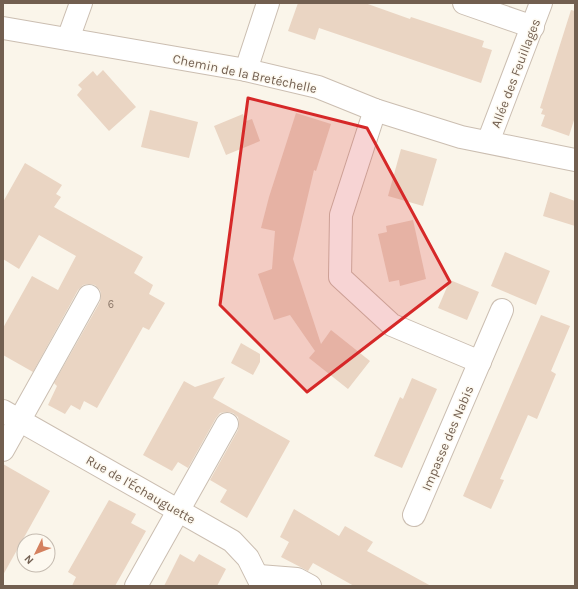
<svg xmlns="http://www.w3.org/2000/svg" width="578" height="589" viewBox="0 0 578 589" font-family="Karla,sans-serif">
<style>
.building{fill:#ead5c3}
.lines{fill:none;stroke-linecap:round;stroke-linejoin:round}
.minor-casing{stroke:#cbbeb1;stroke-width:24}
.minor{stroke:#fff;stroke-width:22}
.marked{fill:#d62828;fill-opacity:0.2;stroke:#d62828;stroke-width:3;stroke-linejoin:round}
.labels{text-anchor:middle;stroke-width:3;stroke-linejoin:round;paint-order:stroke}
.number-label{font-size:11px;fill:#907c6d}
.street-label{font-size:13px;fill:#725f50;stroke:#fdf9f0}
</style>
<rect width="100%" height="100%" fill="#faf5ea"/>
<g class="building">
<path d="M298 3H365L410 19 411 17 484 41 482 47 492 50 481 83 319 28 315 40 288 31Z"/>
<path d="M571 10 575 11V117L569 136 541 126 545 115 541 114 543 109 540 108Z"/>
<path d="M103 70 136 107 109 131 77 95 82 89 78 85 93 71 97 76Z"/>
<path d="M150 110 198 122 189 158 141 147Z"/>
<path d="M296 113 331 124 316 171 314 170 293 259 321 344 331 330 370 361 348 389 309 358 315 351 290 315 274 320 258 274 272 269 275 231 261 228 269 197Z"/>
<path d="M243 114 246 121 252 119 260 141 226 155 214 126Z"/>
<path d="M401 149 437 159 423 206 388 196Z"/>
<path d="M25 163 62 185 56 194 61 197 54 207 143 257 134 273 153 285 149 294 165 303 149 330 143 327 97 408 84 401 80 410 71 405 65 414 48 405 57 386 54 383 100 302 101 295 100 290 95 285 88 284 83 285 78 290 33 372 3 355V328L32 276 58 290 76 256 39 235 19 269 3 259V202Z"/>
<path d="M550 192 575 201V226L543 216Z"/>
<path d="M413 220 426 279 400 286 399 280 389 282 378 234 387 232 386 226Z"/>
<path d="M505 252 550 271 536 305 491 286Z"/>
<path d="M450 280 479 292 467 320 438 308Z"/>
<path d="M541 315 570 326 551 371 556 374 537 419 528 415 500 479 504 480 491 509 463 496Z"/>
<path d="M241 343 260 354V362L253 375 231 363Z"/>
<path d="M225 377 213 398 290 441 247 518 220 502 227 490 210 480 238 430 239 423 238 417 233 413 226 412 220 413 216 418 188 468 178 462 172 471 143 455 184 381 195 387Z"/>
<path d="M412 378 437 389 402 468 374 456 400 397 403 399Z"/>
<path d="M3 464 50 491 3 575Z"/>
<path d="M109 500 136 514 131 523 146 531 115 586H72L76 577 68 572Z"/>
<path d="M294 509 339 536 345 526 373 542 367 551 431 586H354L313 563 308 571 281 557 289 542 280 537Z"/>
<path d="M180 554 194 562 199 554 226 569 217 586H164Z"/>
</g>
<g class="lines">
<defs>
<g id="minor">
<path d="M464 3 533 27"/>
<path d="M3 28 246 70 318 87 375 110 461 137 575 160"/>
<path d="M68 39 81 3"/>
<path d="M246 70 268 3"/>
<path d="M375 110 341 215 340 277 392 325 480 362"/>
<path d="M488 142 541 3"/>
<path d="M3 411 232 541 248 558 262 586"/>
<path d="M3 450 89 296"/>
<path d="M414 515 502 310"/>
<path d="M259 576 297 579 310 586"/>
<path d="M136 586 227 424"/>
</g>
</defs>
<use href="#minor" class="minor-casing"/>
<use href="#minor" class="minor"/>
</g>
<path class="marked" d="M248 98 367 128 450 282 307 392 220 305Z"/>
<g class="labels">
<g class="number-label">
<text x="111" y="308">6</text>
</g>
<g class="street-label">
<text transform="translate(245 73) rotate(12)" y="5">Chemin de la Bretéchelle</text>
<text transform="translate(515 73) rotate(-69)" y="5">Allée des Feuillages</text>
<text transform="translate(447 438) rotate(-67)" y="5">Impasse des Nabis</text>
<text transform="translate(141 489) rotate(30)" y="5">Rue de l'Échauguette</text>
</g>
</g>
<rect width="578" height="589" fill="none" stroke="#725f50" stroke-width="8"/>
<g transform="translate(36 553) rotate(227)"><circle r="19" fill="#fdf9f0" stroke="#c5bbb0"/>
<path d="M0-3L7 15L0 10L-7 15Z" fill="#d4815f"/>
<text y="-6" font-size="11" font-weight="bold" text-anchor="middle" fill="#725f50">N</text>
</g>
</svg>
